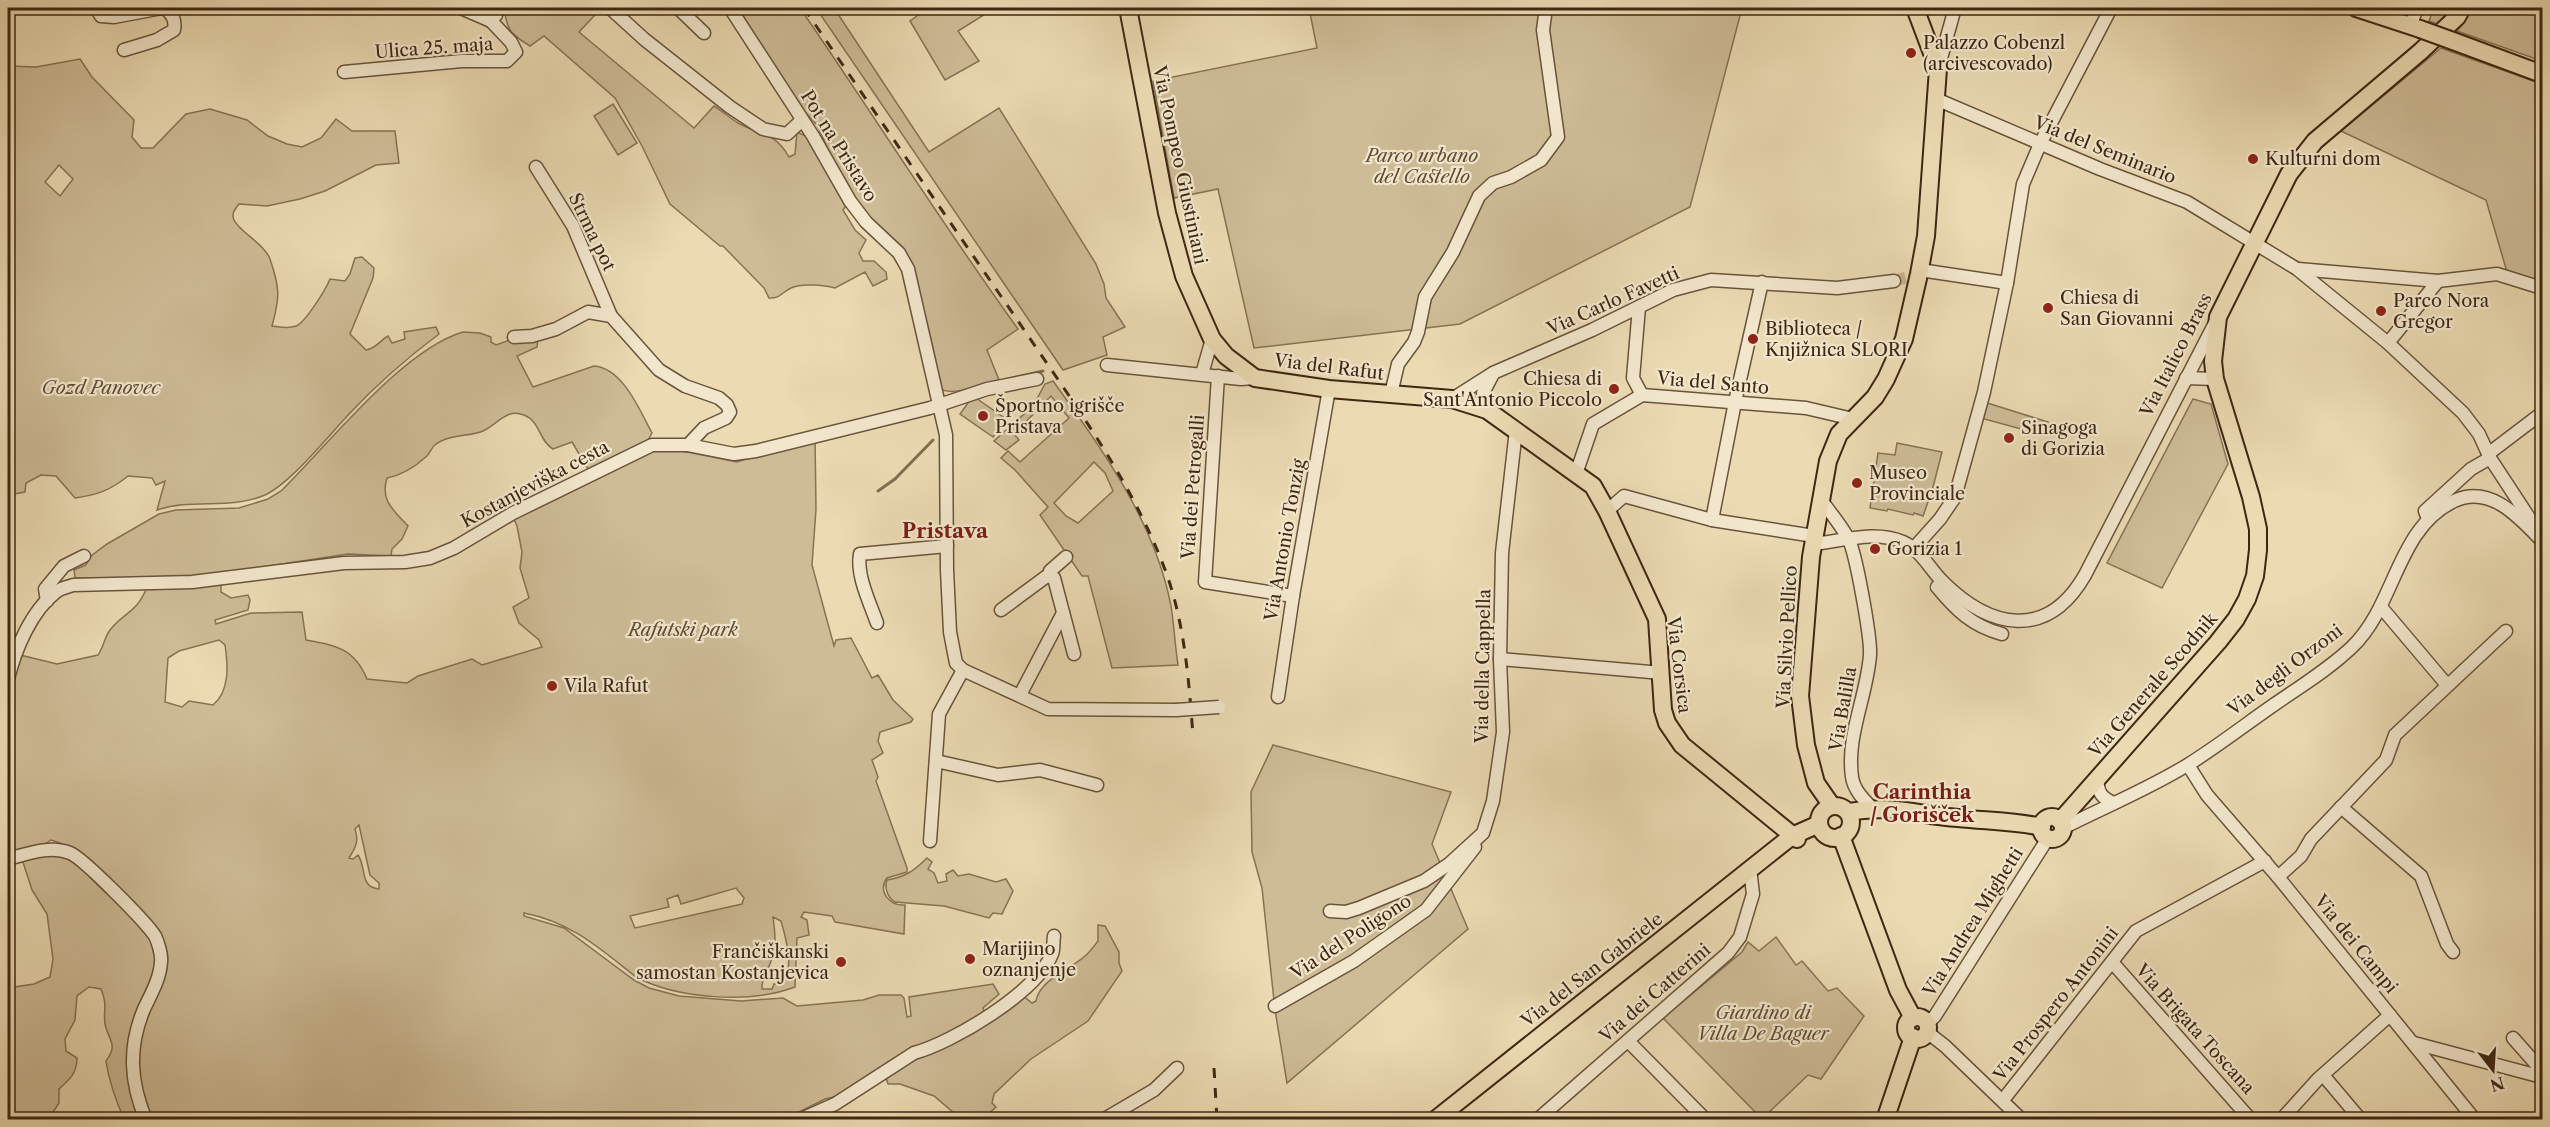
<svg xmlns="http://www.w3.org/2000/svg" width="2550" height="1127" viewBox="0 0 2550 1127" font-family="'Libre Caslon Text',serif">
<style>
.green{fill:#cebc97;stroke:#867255;stroke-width:1.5;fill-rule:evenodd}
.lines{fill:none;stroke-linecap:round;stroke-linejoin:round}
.stream{stroke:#836e52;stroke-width:3}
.minor-tunnel{stroke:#c9b692;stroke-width:12;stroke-dasharray:12 6;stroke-linecap:butt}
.minor-casing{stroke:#6a543b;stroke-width:15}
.major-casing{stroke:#3f2713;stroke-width:20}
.minor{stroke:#f2e7cd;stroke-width:12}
.major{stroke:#ebdab2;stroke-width:16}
.rail{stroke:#3f2713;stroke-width:3;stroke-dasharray:10 10;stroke-linecap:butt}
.minor-bridge-casing{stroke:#6a543b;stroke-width:15;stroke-linecap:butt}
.major-bridge-casing{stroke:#3f2713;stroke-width:20;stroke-linecap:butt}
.minor-bridge{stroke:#f2e7cd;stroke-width:12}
.major-bridge{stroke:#ebdab2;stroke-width:16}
.poi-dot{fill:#8f2418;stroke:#f2e7cd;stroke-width:2}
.labels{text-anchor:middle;stroke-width:4.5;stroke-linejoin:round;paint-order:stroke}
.poi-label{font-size:18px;fill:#3f2713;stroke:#f2e7cd;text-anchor:start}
.street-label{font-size:18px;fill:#3f2713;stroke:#f2e7cd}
.park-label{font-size:18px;font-style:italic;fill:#634c34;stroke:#f2e7cd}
.neighbourhood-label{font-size:20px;font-weight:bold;fill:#7a1f14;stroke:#f2e7cd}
.quarter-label{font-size:21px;font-weight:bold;fill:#7a1f14;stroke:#f2e7cd}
</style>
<rect width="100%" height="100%" fill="#ebdab2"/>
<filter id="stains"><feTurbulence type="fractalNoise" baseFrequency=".00333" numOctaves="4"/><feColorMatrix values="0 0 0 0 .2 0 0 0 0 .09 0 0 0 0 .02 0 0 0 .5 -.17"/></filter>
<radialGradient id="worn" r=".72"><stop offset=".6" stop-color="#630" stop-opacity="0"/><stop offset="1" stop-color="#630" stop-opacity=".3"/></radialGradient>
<g class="green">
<path d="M504 8H590L595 15 579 32 694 128 714 106C722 111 730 118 738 123 761 135 775 132 789 157L795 154 797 132 808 137 847 204 843 210 855 230 866 240 859 253 863 261H874L886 272 887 279 873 286 865 272 835 288C824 285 801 283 791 288 782 292 780 299 769 298L764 288 723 246H720L670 204 642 146 615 98 544 36 530 46C510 34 507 30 504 8Z"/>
<path d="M738 8H800C873 114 942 224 1018 329L987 350 999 380C985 383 951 398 940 388L916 278 859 206 833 160 817 125 803 110Z"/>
<path d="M816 8H834L929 152 999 108 1096 264 1104 284 1106 298 1125 327 1103 337 1107 355 1063 370Z"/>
<path d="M928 8H995L958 31 979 61 945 80 910 21Z"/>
<path d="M1309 8H1742L1690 207 1460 324 1254 348 1218 189 1174 198 1153 81 1317 48Z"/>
<path d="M2434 8H2455L2441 25 2429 21Z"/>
<path d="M2473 8H2542V61L2457 31Z"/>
<path d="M2441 48 2542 84V282L2507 272 2486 200 2341 131Z"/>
<path d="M80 59 92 77 134 120 132 137 141 148H153L186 114 210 109 247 120 268 136 287 144 302 147 321 138 336 119 352 131H395L399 163 376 165 325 191 300 199 267 206 239 204C236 208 232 212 233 217 235 229 265 244 270 259 280 288 280 297 272 326 280 327 288 329 296 326 305 323 326 289 330 279L345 281 350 274 355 258 362 257 374 268 373 278 350 334 366 350C377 348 379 341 388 336L392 343 405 339 404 332 436 327 439 334C407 358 378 383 350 413 329 435 291 483 265 495 230 510 193 498 157 510L165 481 156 485 152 478 128 476C111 490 97 495 75 498L56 476 41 475 26 483 25 492 8 495V66L36 67ZM59 165 73 179 60 196 45 182Z"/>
<path d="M613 104 637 143 618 155 594 116Z"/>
<path d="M463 332 480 333 491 337V342L496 345 513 339 538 337 537 347 517 356 533 387 594 366C623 368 640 411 652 433L648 440 588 469 572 442 553 449C539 441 540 421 524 415 506 408 497 425 483 431 469 437 448 434 435 445 432 447 430 453 427 456 415 467 403 475 387 478 380 500 393 510 408 526L402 539 392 549 391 556 348 554 197 577 75 578 74 570 86 565 91 556 107 544 159 514 176 510 239 508 268 499 281 491C328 445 402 350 463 332Z"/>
<path d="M1053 381C1102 449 1155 522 1171 606 1174 625 1175 645 1178 665L1112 668 1088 576H1082L1040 515 1048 507 1015 470 1001 458 1008 451 1020 462 1069 418 1051 396 1014 434 1019 440 1006 450 994 441 1033 406 1045 384ZM1094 462 1105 473 1113 491 1078 523 1066 516 1054 503Z"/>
<path d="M973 396 1006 419 993 437 960 414Z"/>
<path d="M2193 399 2211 404 2228 464 2162 588 2107 563Z"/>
<path d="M1981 401 2048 422 2043 435 1977 417Z"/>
<path d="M815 437 816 509 812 565 834 646 836 640 851 638 872 678 878 675 893 700 913 719 911 722 880 732 878 741 883 753 872 760 878 777 876 781 907 868V872L887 878C877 892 890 906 905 905L904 934 835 922 832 916 804 912 801 917 807 920 809 935 797 938 795 987C750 1004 678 999 636 977 599 948 571 922 524 913V916L564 928 634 980 649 988 679 996 741 1001 783 998 797 1006 863 1000 879 995H901L904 998 907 1017 911 1016 909 997 993 984 999 994 983 1008 985 1013 842 1095 825 1099 785 1119H151C134 1094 136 1049 145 1021 151 999 171 977 167 952 163 927 135 903 118 887 97 867 79 848 51 840L42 846 8 856V699L20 655 57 664 98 655C103 648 105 636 110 630 124 612 137 613 147 587L221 583V592L231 598 248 595 250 600 248 610 215 620 216 624 251 613 302 612 306 640C335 645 354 648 367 679L407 683 418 676 472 659 482 665 542 647 539 640 519 623 513 607 529 598 520 568 522 552 517 526 513 517 652 445 737 462ZM219 640 225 645C228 665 230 691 213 705L189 701 182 707 165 702 168 658 179 651ZM359 825 370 875 379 883V889C359 887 367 868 358 855L353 859 349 858C356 847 359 841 355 829ZM736 888 744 898 742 904 635 928 630 916 669 907 667 899 678 895 681 904ZM773 917 781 921C786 938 795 970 782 984H774L772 989H762C761 979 768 971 771 961 777 946 775 933 773 917Z"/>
<path d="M1897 443 1942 452 1932 491 1935 493 1928 502 1923 516 1914 513 1913 515 1888 509 1887 511 1870 508 1878 453 1895 455Z"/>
<path d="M1273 745 1451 792 1432 844 1468 929 1287 1083 1275 1010 1262 888 1252 852 1251 792Z"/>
<path d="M34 855C42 855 53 854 61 856 77 860 92 880 104 891 119 904 150 928 154 949 159 969 147 987 139 1005 121 1047 125 1079 143 1119H124C116 1101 109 1081 106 1061 119 1044 108 1040 105 1024 103 1009 108 1006 101 989L89 987 77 996 75 1020 65 1039 66 1051 77 1058C77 1073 70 1079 59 1089V1103L53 1112 55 1119H8V988L34 984 50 977 53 959 47 914 32 890 22 859Z"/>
<path d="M927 858 932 862 928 869 934 873 938 883 947 881 946 874 953 870 958 876 969 874 996 882 1006 879 1013 891 1002 914 993 913 989 918 944 906 895 902C888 898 884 888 887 880 905 877 914 871 927 858Z"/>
<path d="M1098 925 1105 926 1119 952V963L1122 971 1088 1021 1031 1059 994 1094 992 1103 996 1107C985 1118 976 1119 961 1119L934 1096 900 1084H888L885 1074 1022 995 1032 1003 1036 1001C1040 979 1070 970 1085 956 1090 952 1094 946 1098 941Z"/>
<path d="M1776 937 1796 965 1802 961 1828 991 1837 988 1864 1016 1821 1079 1808 1075 1762 1119 1663 1018 1742 952 1748 942 1759 951Z"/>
</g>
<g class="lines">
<g class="stream">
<path d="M1008 379 1043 371"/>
<path d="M878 491 895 479 933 440"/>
</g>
<path class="minor-tunnel" d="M1894 281 1908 277"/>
<defs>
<g id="minor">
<path d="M96 8 101 16 114 17 162 8"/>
<path d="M461 8 491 21 496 15 498 8"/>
<path d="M610 8 644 39 730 107 763 129 787 134 802 120"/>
<path d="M678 8 704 33"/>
<path d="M730 8 813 136 850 201 866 222 899 253 908 269 946 435 947 570 950 632 956 663 963 670 1048 709 1176 710"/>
<path d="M2410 27 2417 8"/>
<path d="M124 50 157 40 174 30C176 19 172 14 164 8"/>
<path d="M1938 69 1955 8"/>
<path d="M344 72 462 61H507L516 52 511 42 491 21"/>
<path d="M1936 99 2100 169 2187 202 2297 269 2388 343 2463 413 2479 434 2490 458 2530 519 2528 526"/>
<path d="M536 167 573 226 611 316"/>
<path d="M2298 269 2438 281 2497 274 2542 288"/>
<path d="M1920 270 2007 283"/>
<path d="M1639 307 1633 378 1642 395"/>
<path d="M514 337 532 336 556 329 588 312 611 316 659 370 685 386 719 398 727 405 730 412 726 418 704 428 688 445"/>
<path d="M2388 343 2438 281"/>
<path d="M1107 365 1241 379 1255 378"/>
<path d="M1202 374 1212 339"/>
<path d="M1218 376 1205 582 1293 596"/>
<path d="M2186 378 2215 379"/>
<path d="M1391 394 1398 364 1414 342 1418 332 1425 297 1453 252 1479 196 1493 183 1511 177 1541 160 1558 137 1543 30 1546 8"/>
<path d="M1452 399 1493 373 1592 330 1673 290 1711 280 1837 288 1894 281"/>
<path d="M1487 410 1483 393 1493 374"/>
<path d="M2488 454 2542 413"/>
<path d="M1576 474 1593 424 1642 395 1806 408 1853 419"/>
<path d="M1821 500C1830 512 1840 524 1848 538 1856 552 1871 638 1870 655 1867 696 1846 736 1852 777 1854 790 1863 799 1872 808"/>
<path d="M1607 511 1624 496 1712 520 1814 536"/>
<path d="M2428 519 2425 511 2471 469 2490 458"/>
<path d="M1712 520 1735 402 1762 282"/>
<path d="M1813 544C1843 541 1875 530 1903 542 1921 550 1929 568 1942 581 1990 629 2047 641 2085 575L2215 323"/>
<path d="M1914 548 1940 519 1955 497 1984 392 2007 283 2023 184 2040 144 2111 8"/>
<path d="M1051 577 1050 571 1066 557"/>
<path d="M1942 581 1937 587C1956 610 1972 626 2002 634"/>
<path d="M47 601 45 589 64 566 84 556"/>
<path d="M2381 607 2447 685"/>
<path d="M1001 610 1047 576 1054 578 1074 654"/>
<path d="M877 623C870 603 856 575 860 554L947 546"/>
<path d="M1500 659 1662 673"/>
<path d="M8 679C15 650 31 611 56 592 60 588 68 587 73 585L192 582 344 563 405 562 430 558 454 548 513 513 652 445H688L734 454 756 451 930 408 987 389 1037 379"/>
<path d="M1020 695 1063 613"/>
<path d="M1278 697 1293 596 1329 389"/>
<path d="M936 761 998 775 1040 770 1097 785"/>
<path d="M2188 765 2207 795 2278 877 2475 1120"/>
<path d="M2097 779C2098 792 2101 798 2114 803"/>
<path d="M2341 807 2421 876 2447 944 2453 952"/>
<path d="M2063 828C2104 807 2149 789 2189 764 2218 746 2246 724 2275 704 2301 686 2329 669 2352 647 2396 605 2396 529 2454 501 2490 484 2519 517 2542 541"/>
<path d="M930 841 939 714 963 670"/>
<path d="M8 859C27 854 50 845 70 853 83 858 146 922 155 936 158 942 162 955 161 962 160 979 151 994 144 1009 128 1047 130 1082 146 1120"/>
<path d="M2278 877 2301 856 2311 839 2386 760 2395 735 2506 631"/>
<path d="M1330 911 1346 912 1359 908 1424 881 1449 864 1483 833 1493 801 1503 732 1500 659 1502 553 1516 430"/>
<path d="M2112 962 2251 1120"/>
<path d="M1275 1006 1354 961 1426 910 1475 847"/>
<path d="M1927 1024 1935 1016 2048 838"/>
<path d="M1927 1032 1945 1046 2022 1120"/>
<path d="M2513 1038 2536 1064 2542 1076"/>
<path d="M1628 1041 1706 1120"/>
<path d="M2414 1043 2542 1077"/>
<path d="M2323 1075 2361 1120"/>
<path d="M2003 1100 2136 931 2265 861"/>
<path d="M799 1120 835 1104 914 1053C952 1043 1037 992 1052 954 1054 950 1053 942 1054 936"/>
<path d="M1103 1120 1154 1090 1177 1068"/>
<path d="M1537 1120 1728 953 1740 937 1753 894 1750 869"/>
<path d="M2281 1120 2318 1079 2390 1015"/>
</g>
<g id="major">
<path d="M1128 8 1167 213 1184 276 1212 339 1226 356 1255 378 1329 389 1452 399 1487 410 1593 486 1607 511 1657 619 1663 710 1667 723 1682 745 1797 839"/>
<path d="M2356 8 2420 29"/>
<path d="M2453 41 2542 74"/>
<path d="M1832 806 1816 783 1806 745 1800 696 1811 557 1828 461 1839 434 1875 397 1886 379 1904 339 1919 274 1926 236 1938 69 1915 8"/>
<circle cx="1835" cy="822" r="16"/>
<path d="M1848 812C1890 804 1917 815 1958 818 1987 821 2014 821 2042 827"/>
<circle cx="2052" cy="828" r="11"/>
<path d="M2060 821 2218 642 2236 619 2247 599 2255 576 2258 550V529L2251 497 2215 379 2213 361 2218 317 2289 174 2315 141 2420 52 2457 17 2462 8"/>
<path d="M1841 836 1898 990 1913 1018"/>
<circle cx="1917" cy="1028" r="11"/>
<path d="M1435 1120 1792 836 1819 824"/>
<path d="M1885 1120 1913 1037"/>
</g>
</defs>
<use href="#minor" class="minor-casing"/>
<use href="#major" class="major-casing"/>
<use href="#minor" class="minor"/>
<use href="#major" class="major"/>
<g class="rail">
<path d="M804 8C874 111 945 215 1016 318 1071 400 1133 481 1167 575 1185 627 1189 682 1193 736"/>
<path d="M1214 1068 1217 1120"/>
</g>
<defs>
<path id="minor-bridge" d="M1176 710 1219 707"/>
<path id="major-bridge" d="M2420 29 2453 41"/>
</defs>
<use href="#minor-bridge" class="minor-bridge-casing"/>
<use href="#major-bridge" class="major-bridge-casing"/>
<use href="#minor-bridge" class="minor-bridge"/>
<use href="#major-bridge" class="major-bridge"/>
</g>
<g class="poi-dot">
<circle cx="1911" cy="53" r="6"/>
<circle cx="2253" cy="159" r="6"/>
<circle cx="2048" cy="308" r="6"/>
<circle cx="2381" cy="311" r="6"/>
<circle cx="1753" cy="339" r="6"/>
<circle cx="1614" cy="389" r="6"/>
<circle cx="983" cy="416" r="6"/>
<circle cx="2009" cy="438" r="6"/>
<circle cx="1857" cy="483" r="6"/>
<circle cx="1875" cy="549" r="6"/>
<circle cx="552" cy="686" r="6"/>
<circle cx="970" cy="959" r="6"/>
<circle cx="841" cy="962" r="6"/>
</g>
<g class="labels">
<g class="poi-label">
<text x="1923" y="49">Palazzo Cobenzl<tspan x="1923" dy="21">(arcivescovado)</tspan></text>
<text x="2265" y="165">Kulturni dom</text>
<text x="2060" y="304">Chiesa di<tspan x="2060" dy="21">San Giovanni</tspan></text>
<text x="2393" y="307">Parco Nora<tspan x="2393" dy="21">Gregor</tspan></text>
<text x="1765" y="335">Biblioteca /<tspan x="1765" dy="21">Knjižnica SLORI</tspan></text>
<text x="1602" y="385" text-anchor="end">Chiesa di<tspan x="1602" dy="21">Sant'Antonio Piccolo</tspan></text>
<text x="995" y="412">Športno igrišče<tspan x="995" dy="21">Pristava</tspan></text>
<text x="2021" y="434">Sinagoga<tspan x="2021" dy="21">di Gorizia</tspan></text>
<text x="1869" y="479">Museo<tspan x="1869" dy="21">Provinciale</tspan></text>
<text x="1887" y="555">Gorizia 1</text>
<text x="564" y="692">Vila Rafut</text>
<text x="982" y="955">Marijino<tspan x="982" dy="21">oznanjenje</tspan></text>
<text x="829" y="958" text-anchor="end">Frančiškanski<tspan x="829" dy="21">samostan Kostanjevica</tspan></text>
</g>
<g class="street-label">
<text transform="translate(434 48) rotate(-4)" y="6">Ulica 25. maja</text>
<text transform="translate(839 146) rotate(58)" y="6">Pot na Pristavo</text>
<text transform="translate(2105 150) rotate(22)" y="6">Via del Seminario</text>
<text transform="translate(1180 165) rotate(78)" y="6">Via Pompeo Giustiniani</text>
<text transform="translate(592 232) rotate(64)" y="6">Strma pot</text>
<text transform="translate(1613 301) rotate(-24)" y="6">Via Carlo Favetti</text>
<text transform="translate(2176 355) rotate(-63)" y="6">Via Italico Brass</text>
<text transform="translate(1329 367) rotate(7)" y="6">Via del Rafut</text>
<text transform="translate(1713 383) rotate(5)" y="6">Via del Santo</text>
<text transform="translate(535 484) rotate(-28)" y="6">Kostanjeviška cesta</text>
<text transform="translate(1193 487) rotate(-86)" y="6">Via dei Petrogalli</text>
<text transform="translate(1285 540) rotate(-80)" y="6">Via Antonio Tonzig</text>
<text transform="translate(1787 637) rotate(-87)" y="6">Via Silvio Pellico</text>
<text transform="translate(1679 665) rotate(83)" y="6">Via Corsica</text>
<text transform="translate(1483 666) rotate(-89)" y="6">Via della Cappella</text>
<text transform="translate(2285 670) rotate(-37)" y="6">Via degli Orzoni</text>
<text transform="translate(2153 685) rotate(-49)" y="6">Via Generale Scodnik</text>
<text transform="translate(1843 709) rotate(-80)" y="6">Via Balilla</text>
<text transform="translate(1973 922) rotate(-58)" y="6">Via Andrea Mighetti</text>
<text transform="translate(1351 937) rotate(-33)" y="6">Via del Poligono</text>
<text transform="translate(2356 944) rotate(51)" y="6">Via dei Campi</text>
<text transform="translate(1592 970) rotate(-38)" y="6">Via del San Gabriele</text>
<text transform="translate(1655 993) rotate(-41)" y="6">Via dei Catterini</text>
<text transform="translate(2056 1004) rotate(-52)" y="6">Via Prospero Antonini</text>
<text transform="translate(2195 1029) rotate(48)" y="6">Via Brigata Toscana</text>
</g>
<g class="park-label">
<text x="1422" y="162">Parco urbano<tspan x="1422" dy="21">del Castello</tspan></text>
<text x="101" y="394">Gozd Panovec</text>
<text x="683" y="636">Rafutski park</text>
<text x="1763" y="1019">Giardino di<tspan x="1763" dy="21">Villa De Baguer</tspan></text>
</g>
<g class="neighbourhood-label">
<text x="1922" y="799">Carinthia<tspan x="1922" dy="23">/ Gorišček</tspan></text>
</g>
<g class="quarter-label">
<text x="945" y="538">Pristava</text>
</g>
</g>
<rect width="2550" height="1127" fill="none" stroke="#ebdab2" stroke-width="30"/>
<rect x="9" y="9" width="2532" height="1109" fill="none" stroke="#3f2713" stroke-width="3"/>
<rect x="15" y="15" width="2520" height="1097" fill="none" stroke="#3f2713" stroke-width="1.5"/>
<g transform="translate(2493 1070) rotate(163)" stroke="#f2e7cd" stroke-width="4.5" paint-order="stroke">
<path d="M0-4.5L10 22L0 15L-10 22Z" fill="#3f2713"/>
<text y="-9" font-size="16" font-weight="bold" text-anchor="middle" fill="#3f2713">N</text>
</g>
<rect width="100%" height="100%" filter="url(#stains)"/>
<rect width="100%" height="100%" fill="url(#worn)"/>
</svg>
